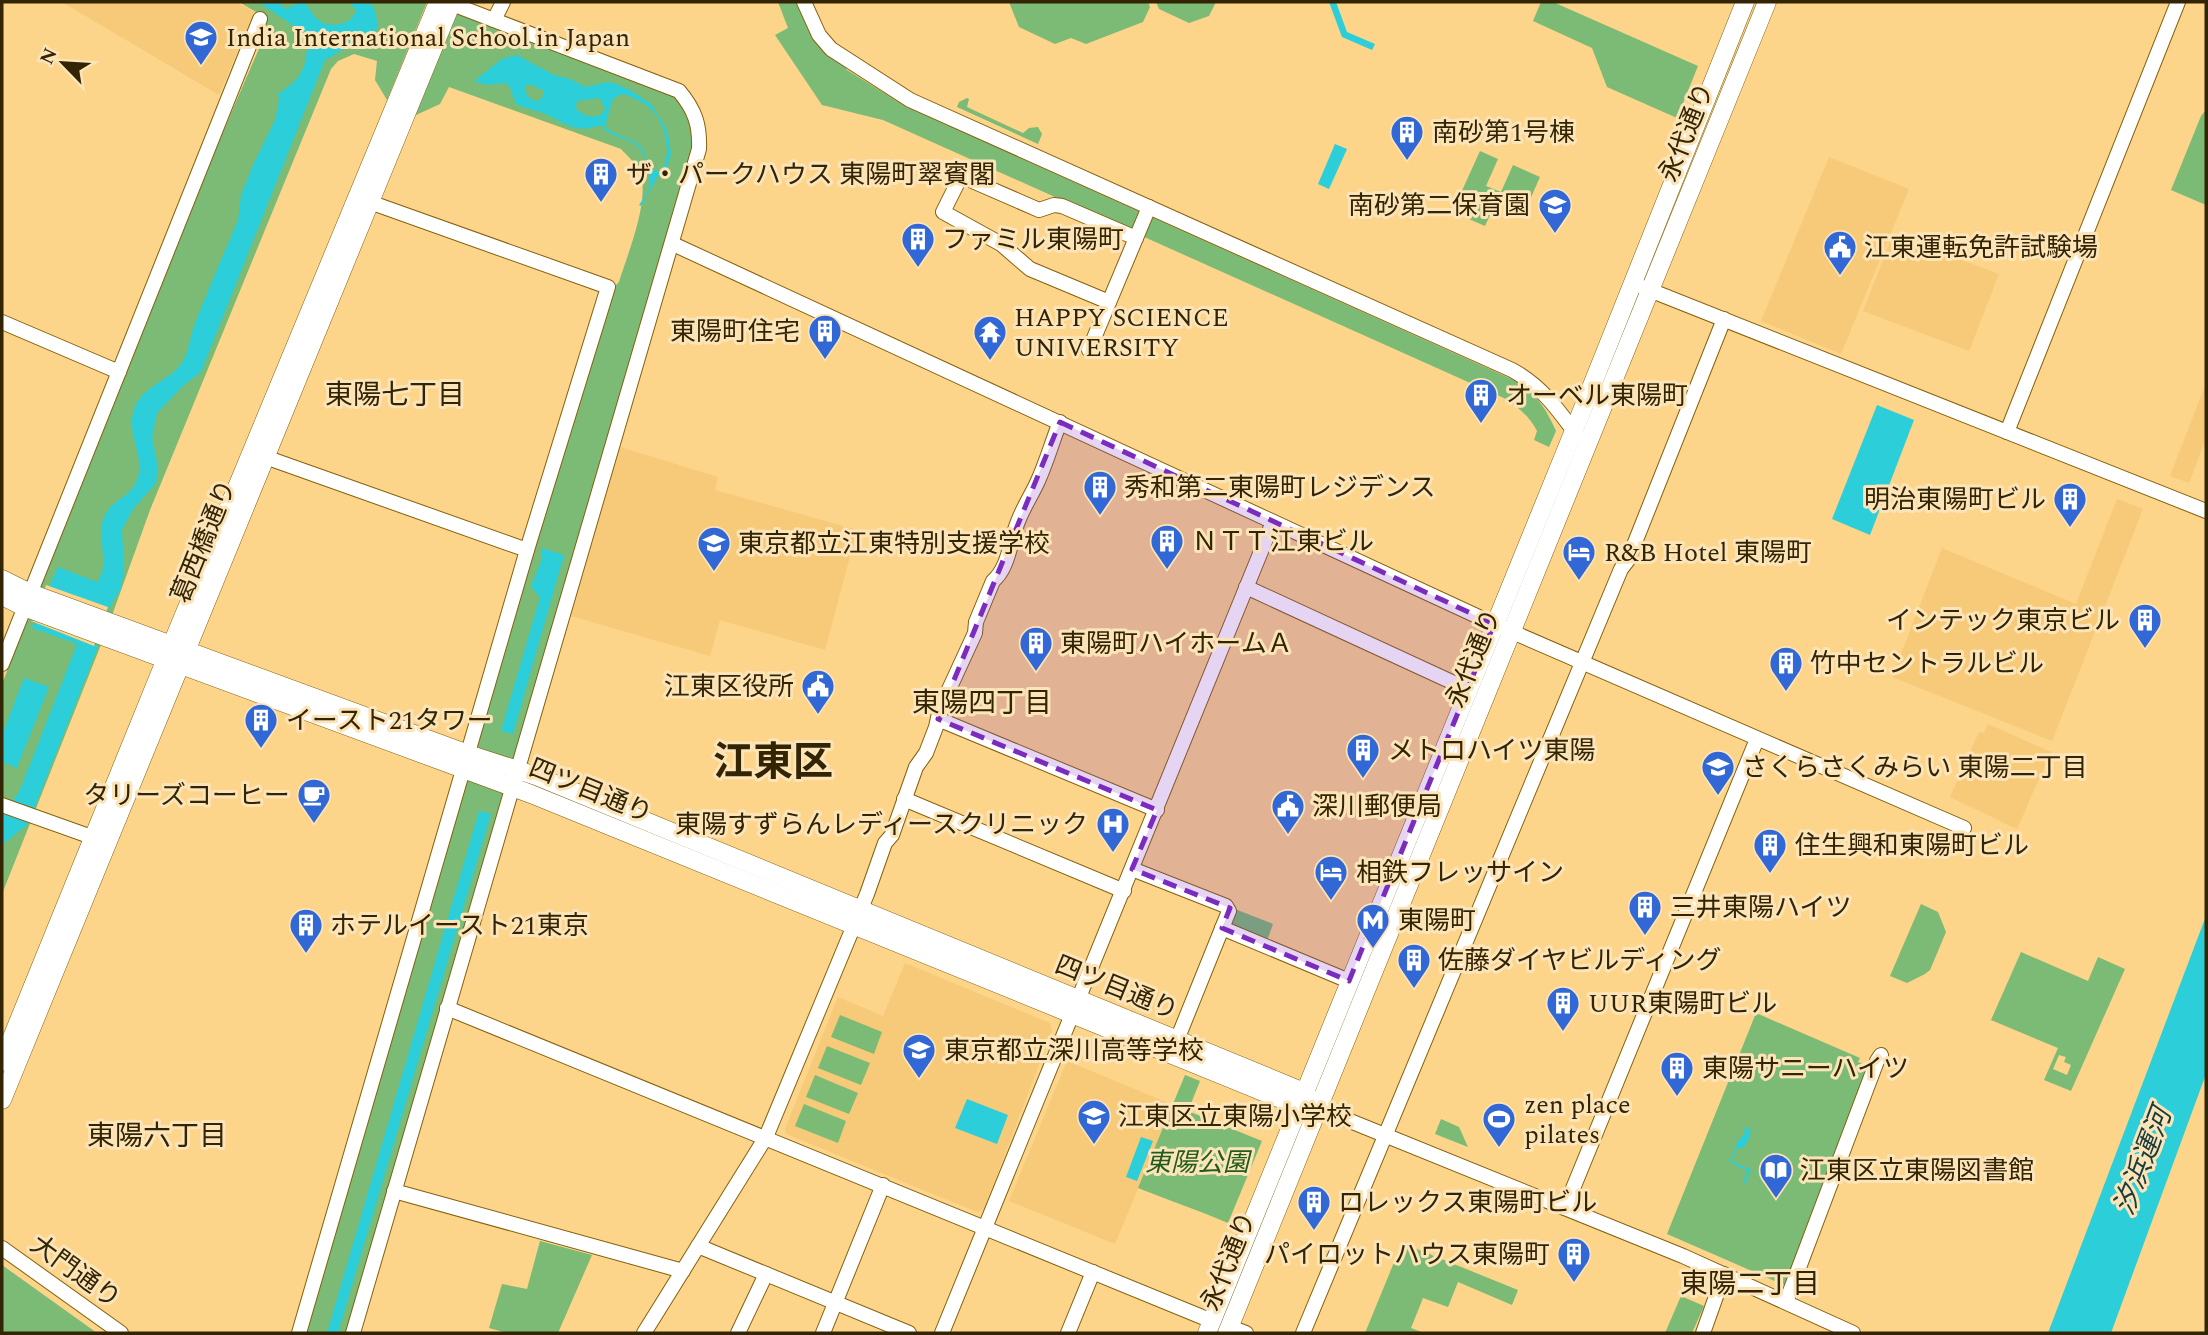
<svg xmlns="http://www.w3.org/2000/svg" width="2208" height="1335" viewBox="0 0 2208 1335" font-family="Spectral,'Noto Sans JP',serif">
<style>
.built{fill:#f6ca78}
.green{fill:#7bbb75;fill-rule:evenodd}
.water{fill:#2cced9;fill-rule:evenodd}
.pier{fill:#fcd48a}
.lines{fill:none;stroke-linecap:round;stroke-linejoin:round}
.minor-casing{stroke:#84610c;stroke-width:16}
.major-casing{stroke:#84610c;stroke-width:19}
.minor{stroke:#fff;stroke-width:14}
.major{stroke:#fff;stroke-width:18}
.marked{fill:#7b2cbf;fill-opacity:0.2;stroke:#7b2cbf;stroke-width:5;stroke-dasharray:14 9;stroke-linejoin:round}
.labels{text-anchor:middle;stroke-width:6;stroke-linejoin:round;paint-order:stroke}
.poi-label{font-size:26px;fill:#332404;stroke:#fce4b9;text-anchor:start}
.street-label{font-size:26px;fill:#332404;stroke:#fce4b9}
.park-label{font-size:26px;font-style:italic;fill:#215b1d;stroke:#fce4b9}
.neighbourhood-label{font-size:28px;fill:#332404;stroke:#fce4b9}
.water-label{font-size:28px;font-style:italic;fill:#1c3b3d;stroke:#fce4b9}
.town-label{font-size:40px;font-weight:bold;fill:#332404;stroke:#fce4b9}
</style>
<rect width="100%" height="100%" fill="#fcd48a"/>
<g class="built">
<path d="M62 2H236L254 12 219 95Z"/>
<path d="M1829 157 1909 189 1841 354 1761 321Z"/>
<path d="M1893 234 1999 274 1969 351 1863 311Z"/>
<path d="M2206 383V438L2189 483 2170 476Z"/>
<path d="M620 447 718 477 715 490 857 530 825 650 720 620 710 656 571 616Z"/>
<path d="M2117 499 2143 509 2052 741 1892 677 1942 548 2076 604Z"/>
<path d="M1988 724 2051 752 2017 829 1950 797 1979 732 1984 733Z"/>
<path d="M905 963 1050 1023 1052 1031 984 1209 977 1212 786 1134 785 1129 838 997 883 1016Z"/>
<path d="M1067 1061 1173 1105 1115 1244 1009 1201Z"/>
</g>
<g class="green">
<path d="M239 2H427L387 100 375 80 377 61 354 54 338 61 331 69 150 510 106 632 2 894V684L204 176 267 30 256 12Z"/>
<path d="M432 2 676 95 692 117 695 149 347 1333H304L532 552 612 289 619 282C627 255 652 197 639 170 635 162 627 156 621 149L449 87 440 104 416 115 392 98Z"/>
<path d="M778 2H804L847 70 905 106 1516 381C1536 393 1547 410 1556 431L1549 447 1534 440 1537 431C1530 417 1519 408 1506 399L883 120 822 105 775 35 788 28Z"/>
<path d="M1009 2H1148L1150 7 1143 22 1086 44 1071 38 1055 44 1019 27Z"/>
<path d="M1156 2H1216L1209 16 1189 23 1159 9Z"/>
<path d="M1541 2H1553L1698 66 1677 118 1607 87 1592 48 1533 21Z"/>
<path d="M967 98 969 99 967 107 1023 133 1029 128 1038 127 1042 134 1038 144 957 107 959 102Z"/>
<path d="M2206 110V205L2171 190 2201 116Z"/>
<path d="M1480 151 1498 159 1486 186 1501 192 1513 165 1540 177 1528 204 1500 193 1485 226 1469 219 1460 195Z"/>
<path d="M1921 904 1938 912 1946 932 1930 970 1925 974 1907 983 1890 976Z"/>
<path d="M1235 909 1273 924 1267 941 1232 927 1230 923Z"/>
<path d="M2021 952 2088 981 2098 957 2125 969 2071 1091 2044 1080 2058 1048 1991 1020ZM2059 1055 2066 1057 2064 1062 2071 1065 2067 1075 2053 1069Z"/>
<path d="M1756 1013 1860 1058 1858 1062 1874 1068 1791 1288 1667 1234Z"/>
<path d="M840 1015 882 1032 874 1054 831 1037Z"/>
<path d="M827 1046 870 1063 861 1085 818 1068Z"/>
<path d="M815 1075 858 1093 849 1114 806 1097Z"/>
<path d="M1185 1075 1200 1081 1188 1111 1262 1141 1228 1223C1198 1210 1168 1200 1138 1188Z"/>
<path d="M804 1104 846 1121 838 1143 795 1126Z"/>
<path d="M1441 1119 1459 1127 1468 1147 1435 1134Z"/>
<path d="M540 1241 592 1255 558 1333H507L489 1328 502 1284 527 1289Z"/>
<path d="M1402 1243 1518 1290 1512 1305 1458 1282 1448 1307 1423 1298 1411 1328 1424 1333H1365Z"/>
<path d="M2 1265 97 1333H2Z"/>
<path d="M1681 1296 1704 1306 1692 1333H1665Z"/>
</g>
<g class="water">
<path d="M258 2H279L285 9 302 2C310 6 311 14 317 19 328 29 351 26 356 11L350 2H369L375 10 378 27 370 41 346 48 325 60 201 372 183 386 157 413 152 437 158 468 156 483 133 509 122 530 124 570 121 589 109 608 96 646 98 647 28 824 2 845V817L20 790 77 644 32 628 33 624 37 622 49 587 58 567 97 582C112 563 94 537 105 515 112 500 132 496 137 480 146 456 124 432 135 407 144 385 168 382 181 364 189 353 189 341 193 329 207 292 223 256 238 220L241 195 253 165 275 120 279 101 278 94C302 79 305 70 308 43L291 24Z"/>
<path d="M1329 2H1336L1347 32 1375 44 1372 50 1342 37Z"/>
<path d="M517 55 554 75 570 79 585 87 608 82 616 84 630 90 651 104 666 128 669 140 671 154 666 171 658 176 641 206 639 205C642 200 646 196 648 191 652 179 647 152 635 144 624 136 610 138 601 125 575 135 566 123 543 113 534 110 525 108 516 104L510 88 506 83 486 85 474 81 502 59ZM527 85H532L544 91 542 98 537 102 527 96 525 88ZM622 94C630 95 646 104 652 110 666 124 673 156 660 172L650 169C647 162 646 153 641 147 632 136 614 137 605 126L613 99ZM600 98 605 110 599 116H586L575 108 578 101Z"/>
<path d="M1335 144 1347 149 1329 189 1318 184Z"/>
<path d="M1877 405 1914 420 1870 535 1832 519Z"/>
<path d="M542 548 564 555 513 734 501 731 540 597 531 587 541 561Z"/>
<path d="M24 678 49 687 17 768 2 762V735Z"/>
<path d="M479 811 491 814 338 1333H327Z"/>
<path d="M2206 916V1074L2111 1333H2048Z"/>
<path d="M967 1099 1008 1115 997 1144 955 1128Z"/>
<path d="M1744 1127 1751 1130 1749 1139 1743 1148H1737L1732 1161 1751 1170 1745 1184 1743 1183 1748 1171 1730 1162 1738 1141 1745 1133Z"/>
<path d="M1141 1137 1153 1141 1137 1181 1126 1177Z"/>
</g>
<path class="pier" d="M46 585 108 607 94 646 31 621 35 620Z"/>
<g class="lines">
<defs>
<g id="minor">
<path d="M804 2 819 35 831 49 910 100 1512 370C1542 386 1559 411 1579 438"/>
<path d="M494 20 503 2"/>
<path d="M673 244 1494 624 1964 828"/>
<path d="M1642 287 2206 511"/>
<path d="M1109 302 1030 269 1001 244 943 212 961 176 1039 210 1054 205 1062 206 1136 238"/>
<path d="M2 322 119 372"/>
<path d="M1089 350 1149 207"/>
<path d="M2007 432 2178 2"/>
<path d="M265 457 527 550"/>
<path d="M1246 587 1467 689"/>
<path d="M2 664 260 19"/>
<path d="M938 719 1157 810"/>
<path d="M904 799 1124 891"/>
<path d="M2 805 103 841"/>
<path d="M1132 869 1226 906 1229 911 1177 1040"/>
<path d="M1222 928 1349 981"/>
<path d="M447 1008 1212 1321"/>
<path d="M1318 1108 1683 1256 1853 1333"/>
<path d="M394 1191 683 1271"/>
<path d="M1565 1208 1757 739"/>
<path d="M698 1246 909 1333"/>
<path d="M2 1248 121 1333"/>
<path d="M1786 1302 1877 1061 1881 1055"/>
<path d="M1230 1327 1246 1333"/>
<path d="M299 1333 527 550 608 287 361 199"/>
<path d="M353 1333 699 149C700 125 695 110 679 91L447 2"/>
<path d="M644 1333 766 1137 867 894 885 843 892 835 916 767 926 753 936 727 940 709 975 633 976 622 993 581C1008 568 1010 544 1016 527 1021 511 1030 498 1037 483 1046 464 1052 442 1060 422"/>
<path d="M738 1333 766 1274"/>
<path d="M823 1333 883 1185"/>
<path d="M942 1333 1273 522"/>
<path d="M1068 1333 1093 1272"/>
<path d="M1303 1333 1621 569 1628 560 1724 319"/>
<path d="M1703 1333 1724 1274"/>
</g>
<g id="major">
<path d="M2 579 30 593 468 754 536 776 1304 1092 1311 1100"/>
<path d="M2 596 24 607 531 794 1298 1106 1308 1107"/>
<path d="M2 1062 172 644 438 2"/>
<path d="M2 1100 452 2"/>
<path d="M1207 1333 1569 443 1745 2"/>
<path d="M1227 1333 1767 2"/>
</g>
</defs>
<use href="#minor" class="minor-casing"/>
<use href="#major" class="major-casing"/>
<use href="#minor" class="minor"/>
<use href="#major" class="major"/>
</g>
<path class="marked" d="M1060 422 1494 624 1349 981 1222 928 1230 908 1132 869 1157 810 938 719Z"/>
<defs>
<symbol id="school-pin" viewBox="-11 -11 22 30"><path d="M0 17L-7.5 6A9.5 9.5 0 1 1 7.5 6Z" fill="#3168d6" stroke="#fce4b9"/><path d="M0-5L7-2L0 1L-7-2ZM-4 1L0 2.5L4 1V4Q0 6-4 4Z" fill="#fff"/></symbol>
<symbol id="building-pin" viewBox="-11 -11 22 30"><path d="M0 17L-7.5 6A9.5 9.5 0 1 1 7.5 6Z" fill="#3168d6" stroke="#fce4b9"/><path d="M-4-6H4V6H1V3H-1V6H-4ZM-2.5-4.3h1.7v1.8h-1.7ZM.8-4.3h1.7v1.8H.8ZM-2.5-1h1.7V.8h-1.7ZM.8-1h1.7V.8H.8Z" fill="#fff"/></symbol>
<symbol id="civic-pin" viewBox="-11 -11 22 30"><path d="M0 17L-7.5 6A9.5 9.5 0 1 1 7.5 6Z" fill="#3168d6" stroke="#fce4b9"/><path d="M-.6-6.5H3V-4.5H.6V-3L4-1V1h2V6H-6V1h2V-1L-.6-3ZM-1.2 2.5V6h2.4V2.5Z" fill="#fff"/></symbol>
<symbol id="temple-pin" viewBox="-11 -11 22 30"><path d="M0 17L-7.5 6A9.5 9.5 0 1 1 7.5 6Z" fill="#3168d6" stroke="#fce4b9"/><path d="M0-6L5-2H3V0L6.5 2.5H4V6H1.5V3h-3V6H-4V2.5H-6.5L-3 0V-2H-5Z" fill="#fff"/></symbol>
<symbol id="hotel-pin" viewBox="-11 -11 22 30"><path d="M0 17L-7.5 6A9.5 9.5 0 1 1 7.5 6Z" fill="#3168d6" stroke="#fce4b9"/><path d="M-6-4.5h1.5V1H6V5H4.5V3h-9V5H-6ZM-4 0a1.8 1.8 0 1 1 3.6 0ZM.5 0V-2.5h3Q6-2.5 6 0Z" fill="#fff"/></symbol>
<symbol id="cafe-pin" viewBox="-11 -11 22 30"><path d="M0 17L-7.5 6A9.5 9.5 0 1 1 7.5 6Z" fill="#3168d6" stroke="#fce4b9"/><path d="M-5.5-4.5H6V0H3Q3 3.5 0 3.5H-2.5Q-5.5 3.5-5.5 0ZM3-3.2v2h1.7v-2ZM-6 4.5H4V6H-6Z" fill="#fff"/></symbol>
<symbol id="hospital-pin" viewBox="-11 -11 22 30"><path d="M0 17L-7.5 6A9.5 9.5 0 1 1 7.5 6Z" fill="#3168d6" stroke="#fce4b9"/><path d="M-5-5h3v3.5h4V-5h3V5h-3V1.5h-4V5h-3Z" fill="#fff"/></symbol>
<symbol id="metro-pin" viewBox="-11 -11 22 30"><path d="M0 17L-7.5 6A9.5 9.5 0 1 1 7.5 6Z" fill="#3168d6" stroke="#fce4b9"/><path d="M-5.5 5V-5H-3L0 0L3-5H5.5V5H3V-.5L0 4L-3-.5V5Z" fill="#fff"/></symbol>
<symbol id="stadium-pin" viewBox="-11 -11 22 30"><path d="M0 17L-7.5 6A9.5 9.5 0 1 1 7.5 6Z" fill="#3168d6" stroke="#fce4b9"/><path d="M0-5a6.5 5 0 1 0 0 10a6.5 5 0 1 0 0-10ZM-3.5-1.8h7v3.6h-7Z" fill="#fff"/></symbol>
<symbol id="library-pin" viewBox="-11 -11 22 30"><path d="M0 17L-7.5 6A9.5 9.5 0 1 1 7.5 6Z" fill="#3168d6" stroke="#fce4b9"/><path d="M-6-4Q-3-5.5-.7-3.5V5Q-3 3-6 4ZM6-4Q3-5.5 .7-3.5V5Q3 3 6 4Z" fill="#fff"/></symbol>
</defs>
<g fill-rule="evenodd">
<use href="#school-pin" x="182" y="18" width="38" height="52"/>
<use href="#building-pin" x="1388" y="113" width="38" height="52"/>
<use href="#building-pin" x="582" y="155" width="38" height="52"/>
<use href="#school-pin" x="1536" y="186" width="38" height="52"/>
<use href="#building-pin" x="899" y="220" width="38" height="52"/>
<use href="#civic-pin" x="1821" y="228" width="38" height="52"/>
<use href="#building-pin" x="806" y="312" width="38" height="52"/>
<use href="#temple-pin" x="971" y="313" width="38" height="52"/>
<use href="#building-pin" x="1462" y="376" width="38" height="52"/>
<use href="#building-pin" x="1081" y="468" width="38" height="52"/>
<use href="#building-pin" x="2051" y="480" width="38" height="52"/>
<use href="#building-pin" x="1148" y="522" width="38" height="52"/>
<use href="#school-pin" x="695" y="524" width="38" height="52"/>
<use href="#hotel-pin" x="1560" y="533" width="38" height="52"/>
<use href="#building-pin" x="2126" y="601" width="38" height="52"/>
<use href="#building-pin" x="1017" y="624" width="38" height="52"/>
<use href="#building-pin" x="1767" y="644" width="38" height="52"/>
<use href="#civic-pin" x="799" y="667" width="38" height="52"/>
<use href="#building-pin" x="242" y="701" width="38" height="52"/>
<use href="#building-pin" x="1344" y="731" width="38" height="52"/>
<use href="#school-pin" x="1699" y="748" width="38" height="52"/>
<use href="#cafe-pin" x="295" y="776" width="38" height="52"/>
<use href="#civic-pin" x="1269" y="787" width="38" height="52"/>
<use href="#hospital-pin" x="1094" y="805" width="38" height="52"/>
<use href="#building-pin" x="1751" y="826" width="38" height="52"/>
<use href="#hotel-pin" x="1312" y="853" width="38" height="52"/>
<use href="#building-pin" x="1626" y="888" width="38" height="52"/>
<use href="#metro-pin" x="1354" y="901" width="38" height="52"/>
<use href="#building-pin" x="287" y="906" width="38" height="52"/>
<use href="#building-pin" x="1395" y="941" width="38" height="52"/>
<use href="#building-pin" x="1544" y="984" width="38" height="52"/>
<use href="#school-pin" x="900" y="1031" width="38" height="52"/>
<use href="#building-pin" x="1658" y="1049" width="38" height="52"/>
<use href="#school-pin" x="1075" y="1097" width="38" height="52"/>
<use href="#stadium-pin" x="1480" y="1100" width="38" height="52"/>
<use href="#library-pin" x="1757" y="1151" width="38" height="52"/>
<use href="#building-pin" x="1295" y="1183" width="38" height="52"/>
<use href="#building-pin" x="1555" y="1235" width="38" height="52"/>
</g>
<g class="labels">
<g class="poi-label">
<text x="226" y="46">India International School in Japan</text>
<text x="1432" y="141">南砂第1号棟</text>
<text x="626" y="183">ザ・パークハウス 東陽町翠賓閣</text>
<text x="1530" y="214" text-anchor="end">南砂第二保育園</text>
<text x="942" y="248">ファミル東陽町</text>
<text x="1864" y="256">江東運転免許試験場</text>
<text x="1014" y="326">HAPPY SCIENCE<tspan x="1014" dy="30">UNIVERSITY</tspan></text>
<text x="800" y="340" text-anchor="end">東陽町住宅</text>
<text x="1506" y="404">オーベル東陽町</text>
<text x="1124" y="496">秀和第二東陽町レジデンス</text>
<text x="2046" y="508" text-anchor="end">明治東陽町ビル</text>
<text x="1192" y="550">ＮＴＴ江東ビル</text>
<text x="738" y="552">東京都立江東特別支援学校</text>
<text x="1604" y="561">R&amp;B Hotel 東陽町</text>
<text x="2120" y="629" text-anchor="end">インテック東京ビル</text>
<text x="1060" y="652">東陽町ハイホームＡ</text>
<text x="1810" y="672">竹中セントラルビル</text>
<text x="794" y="695" text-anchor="end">江東区役所</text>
<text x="286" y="729">イースト21タワー</text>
<text x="1388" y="759">メトロハイツ東陽</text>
<text x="1742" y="776">さくらさくみらい 東陽二丁目</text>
<text x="290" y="804" text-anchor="end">タリーズコーヒー</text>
<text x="1312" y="815">深川郵便局</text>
<text x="1088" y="833" text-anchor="end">東陽すずらんレディースクリニック</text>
<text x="1795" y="854">住生興和東陽町ビル</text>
<text x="1356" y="881">相鉄フレッサイン</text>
<text x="1670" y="916">三井東陽ハイツ</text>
<text x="1398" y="929">東陽町</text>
<text x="330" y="934">ホテルイースト21東京</text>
<text x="1438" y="969">佐藤ダイヤビルディング</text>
<text x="1588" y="1012">UUR東陽町ビル</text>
<text x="944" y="1059">東京都立深川高等学校</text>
<text x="1702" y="1077">東陽サニーハイツ</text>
<text x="1524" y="1113">zen place<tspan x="1524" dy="30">pilates</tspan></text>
<text x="1118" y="1125">江東区立東陽小学校</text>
<text x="1800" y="1179">江東区立東陽図書館</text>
<text x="1338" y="1211">ロレックス東陽町ビル</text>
<text x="1550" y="1263" text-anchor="end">パイロットハウス東陽町</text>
</g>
<g class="street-label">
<text transform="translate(1686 132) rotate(-68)" y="9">永代通り</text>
<text transform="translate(203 541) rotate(-68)" y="9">葛西橋通り</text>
<text transform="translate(1473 658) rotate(-68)" y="9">永代通り</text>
<text transform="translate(591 790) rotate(22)" y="9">四ツ目通り</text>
<text transform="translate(1117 987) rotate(22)" y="9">四ツ目通り</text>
<text transform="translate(1228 1261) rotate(-68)" y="9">永代通り</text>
<text transform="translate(76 1271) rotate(36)" y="9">大門通り</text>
</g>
<g class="park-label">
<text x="1197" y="1171">東陽公園</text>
</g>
<g class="neighbourhood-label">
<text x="395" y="404">東陽七丁目</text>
<text x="982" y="712">東陽四丁目</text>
<text x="157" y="1145">東陽六丁目</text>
<text x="1750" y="1293">東陽二丁目</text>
</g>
<g class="water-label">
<text transform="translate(2142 1161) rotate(-69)" y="10">汐浜運河</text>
</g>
<g class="town-label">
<text x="773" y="775">江東区</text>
</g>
</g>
<rect width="2208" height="1335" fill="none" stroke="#332404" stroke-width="7"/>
<g transform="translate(63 63) rotate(295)" stroke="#fce4b9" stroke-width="5" paint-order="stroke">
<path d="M0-5L12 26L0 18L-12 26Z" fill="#332404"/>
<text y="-10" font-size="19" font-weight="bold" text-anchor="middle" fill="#332404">N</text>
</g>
</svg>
